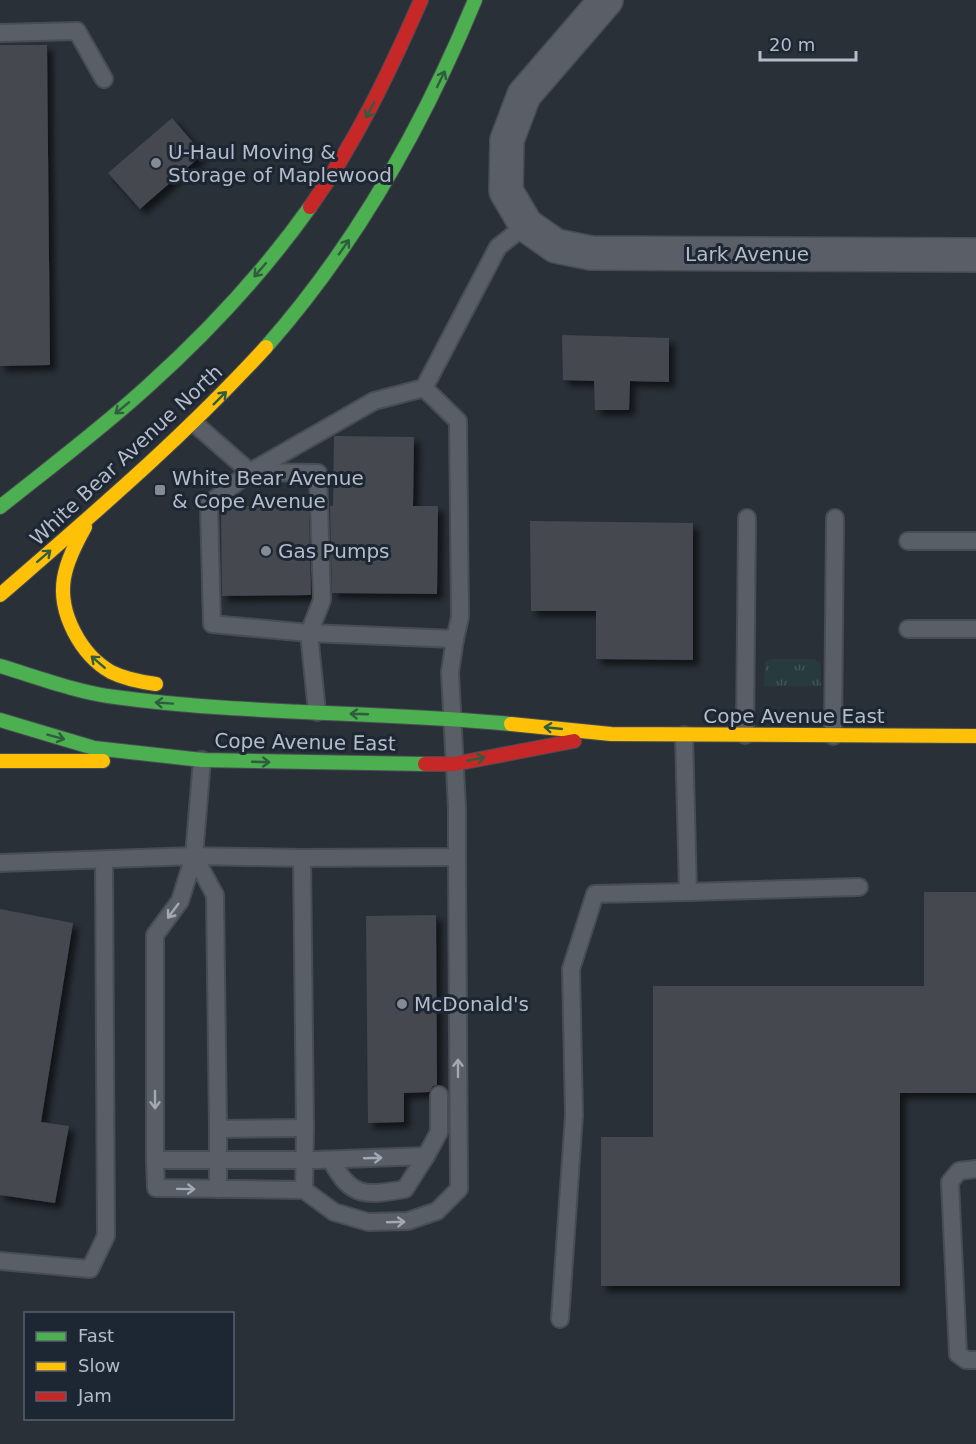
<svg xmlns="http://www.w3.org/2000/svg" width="976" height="1444" viewBox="0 0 976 1444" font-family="'DejaVu Sans',sans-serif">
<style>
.grass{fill:url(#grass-tufts)}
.building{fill:#444950;filter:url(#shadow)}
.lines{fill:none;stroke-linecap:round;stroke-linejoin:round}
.lane-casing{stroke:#484c53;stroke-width:20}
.street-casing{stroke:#484c53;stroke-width:36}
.fast-casing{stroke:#484c53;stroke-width:16}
.slow-casing{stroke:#484c53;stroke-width:16}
.jam-casing{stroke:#484c53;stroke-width:16}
.lane{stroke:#5a5e66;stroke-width:16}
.street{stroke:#5a5e66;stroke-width:33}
.fast{stroke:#4caf50;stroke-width:14}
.slow{stroke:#ffc107;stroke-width:14}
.jam{stroke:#c62828;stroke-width:14}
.oneway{stroke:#305d3f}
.oneway2{stroke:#a2a9b5}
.poi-dot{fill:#848b96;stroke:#1d2633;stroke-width:2}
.labels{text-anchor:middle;stroke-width:6;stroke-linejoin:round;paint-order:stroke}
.poi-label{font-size:20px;fill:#b4bcc9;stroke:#1d2633;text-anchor:start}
.street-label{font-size:20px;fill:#b4bcc9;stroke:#1d2633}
</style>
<defs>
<pattern id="grass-tufts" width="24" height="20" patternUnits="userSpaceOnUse" patternTransform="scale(1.5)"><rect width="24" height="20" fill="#273a3e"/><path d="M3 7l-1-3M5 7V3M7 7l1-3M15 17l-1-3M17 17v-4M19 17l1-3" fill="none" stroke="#445559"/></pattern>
<filter id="shadow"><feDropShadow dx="5.5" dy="5.5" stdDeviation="3" flood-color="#0009"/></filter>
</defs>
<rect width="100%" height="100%" fill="#2a3038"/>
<path class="grass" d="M771 659H813L818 661 821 666V686H764L765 662Z"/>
<g class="building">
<path d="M0 45H47L50 365 0 366Z"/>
<path d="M172 118 203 154 140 209 108 173Z"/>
<path d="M562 335 669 338V382L630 381 629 410H595L594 381 563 380Z"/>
<path d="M334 436 414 437 413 506H438L437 594 332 593 330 506H333Z"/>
<path d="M223 506H309L311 595 222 596 221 508Z"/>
<path d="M530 521 693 523V660L596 659V611H531Z"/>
<path d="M924 892H976V1093H900V1286H601V1137H653V986H924Z"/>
<path d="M0 909 73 923 41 1122 69 1126 55 1203 0 1195Z"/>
<path d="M436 915 437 1085 433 1086 429 1092 404 1093V1122L368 1123 366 916Z"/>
</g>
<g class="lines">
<defs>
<g id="lane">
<path d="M0 33 77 31 104 79"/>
<path d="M424 388 498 247 526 225"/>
<path d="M194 423 250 472 318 473 322 600 309 633 455 639 450 672 457 808V857L302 858 194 856 202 760"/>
<path d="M908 541H976"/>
<path d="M908 629H976"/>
<path d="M317 712 309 633 212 624 209 504 250 472 374 401 424 388 458 421 460 617 455 639"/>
<path d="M745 735 747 518"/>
<path d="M833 736 835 518"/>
<path d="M194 856 180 901 155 935V1160H315L426 1156 439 1132V1095"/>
<path d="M194 856 215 895 218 1129 305 1128"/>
<path d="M302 858 305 1128 304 1190"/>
<path d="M0 863 194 856"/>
<path d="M688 892 859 887"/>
<path d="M155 1160 156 1188 304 1190 334 1212 368 1222 408 1221 437 1211 459 1189 457 857"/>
<path d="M331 1160C351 1198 365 1196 405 1189L426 1156"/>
<path d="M976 1169 959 1171 950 1182 958 1354 966 1360H976"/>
<path d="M218 1189V1129"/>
<path d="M0 1261 90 1269 106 1236 104 861"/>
<path d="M560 1319 574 1115 571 969 595 894 688 892 684 735"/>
</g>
<path id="street" d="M606 0 524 95 507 140 506 191 526 225 556 246 591 253 976 255"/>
<g id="fast">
<path d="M266 347C357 244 423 126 475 0"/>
<path d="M0 507C50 467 101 429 148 386 208 332 263 273 310 207"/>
<path d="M0 666C37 677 76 692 115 697 246 715 379 711 511 724"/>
<path d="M0 720 94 748 202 760 425 764"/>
</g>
<g id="slow">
<path d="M85 527C76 543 67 560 64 578 58 613 81 655 111 672 125 679 141 682 156 684"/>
<path d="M0 595C92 515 184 437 266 347"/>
<path d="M511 724 611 734 976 736"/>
<path d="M0 761H103"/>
</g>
<g id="jam">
<path d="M310 207C356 142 389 73 421 0"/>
<path d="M425 764H454L574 741"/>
</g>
</defs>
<use href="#lane" class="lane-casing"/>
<use href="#street" class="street-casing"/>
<use href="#fast" class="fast-casing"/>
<use href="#slow" class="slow-casing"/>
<use href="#jam" class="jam-casing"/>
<use href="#lane" class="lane"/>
<use href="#street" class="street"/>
<use href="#fast" class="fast"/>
<use href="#slow" class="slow"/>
<use href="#jam" class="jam"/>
</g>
<defs><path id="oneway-shaft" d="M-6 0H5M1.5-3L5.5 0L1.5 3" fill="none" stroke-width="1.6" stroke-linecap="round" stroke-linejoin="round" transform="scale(1.5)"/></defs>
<g class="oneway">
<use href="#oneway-shaft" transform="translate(441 79) rotate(-64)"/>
<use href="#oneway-shaft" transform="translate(370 110) rotate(118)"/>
<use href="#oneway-shaft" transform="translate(344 247) rotate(-55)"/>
<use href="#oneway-shaft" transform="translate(260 270) rotate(131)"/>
<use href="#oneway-shaft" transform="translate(220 398) rotate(-45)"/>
<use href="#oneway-shaft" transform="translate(122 408) rotate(141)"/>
<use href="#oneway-shaft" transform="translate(44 556) rotate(-41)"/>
<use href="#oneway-shaft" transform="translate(98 662) rotate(-139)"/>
<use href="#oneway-shaft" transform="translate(164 703) rotate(-176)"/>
<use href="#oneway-shaft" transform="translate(359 714) rotate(-178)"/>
<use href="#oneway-shaft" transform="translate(553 728) rotate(-174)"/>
<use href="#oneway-shaft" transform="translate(56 737) rotate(15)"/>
<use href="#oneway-shaft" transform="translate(476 759) rotate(-11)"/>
<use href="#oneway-shaft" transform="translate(261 762) rotate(2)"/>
</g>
<g class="oneway2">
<use href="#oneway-shaft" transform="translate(173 911) rotate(127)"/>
<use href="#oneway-shaft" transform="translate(458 1068) rotate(-90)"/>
<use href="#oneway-shaft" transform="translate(155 1100) rotate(90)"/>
<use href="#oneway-shaft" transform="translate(373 1158) rotate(-2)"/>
<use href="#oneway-shaft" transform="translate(186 1189) rotate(1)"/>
<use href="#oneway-shaft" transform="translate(396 1222) rotate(-2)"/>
</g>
<g class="poi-dot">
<circle cx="156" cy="163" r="6"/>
<rect x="154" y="484" width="12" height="12" rx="3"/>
<circle cx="266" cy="551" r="6"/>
<circle cx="402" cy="1004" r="6"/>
</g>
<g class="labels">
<g class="poi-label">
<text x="168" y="159">U-Haul Moving &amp;<tspan x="168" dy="23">Storage of Maplewood</tspan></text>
<text x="172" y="485">White Bear Avenue<tspan x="172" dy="23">&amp; Cope Avenue</tspan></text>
<text x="278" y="558">Gas Pumps</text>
<text x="414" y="1011">McDonald's</text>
</g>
<g class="street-label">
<text x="747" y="261">Lark Avenue</text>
<text transform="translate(126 455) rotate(-43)" y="7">White Bear Avenue North</text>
<text x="794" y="723">Cope Avenue East</text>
<text transform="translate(305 742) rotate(1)" y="7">Cope Avenue East</text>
</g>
</g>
<rect x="24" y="1312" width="210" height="108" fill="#1d2633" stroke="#59626f" stroke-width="1.5"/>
<rect x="36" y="1332" width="30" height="9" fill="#4caf50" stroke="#59626f" stroke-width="1.5"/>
<text x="78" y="1342" font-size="18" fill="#b4bcc9">Fast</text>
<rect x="36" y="1362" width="30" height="9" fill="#ffc107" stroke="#59626f" stroke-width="1.5"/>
<text x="78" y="1372" font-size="18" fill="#b4bcc9">Slow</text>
<rect x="36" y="1392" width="30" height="9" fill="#c62828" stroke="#59626f" stroke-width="1.5"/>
<text x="78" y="1402" font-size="18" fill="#b4bcc9">Jam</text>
<path d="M760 51v9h96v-9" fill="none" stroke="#b4bcc9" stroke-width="3"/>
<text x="769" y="51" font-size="18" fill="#b4bcc9" stroke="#1d2633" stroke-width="4.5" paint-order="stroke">20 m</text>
</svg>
